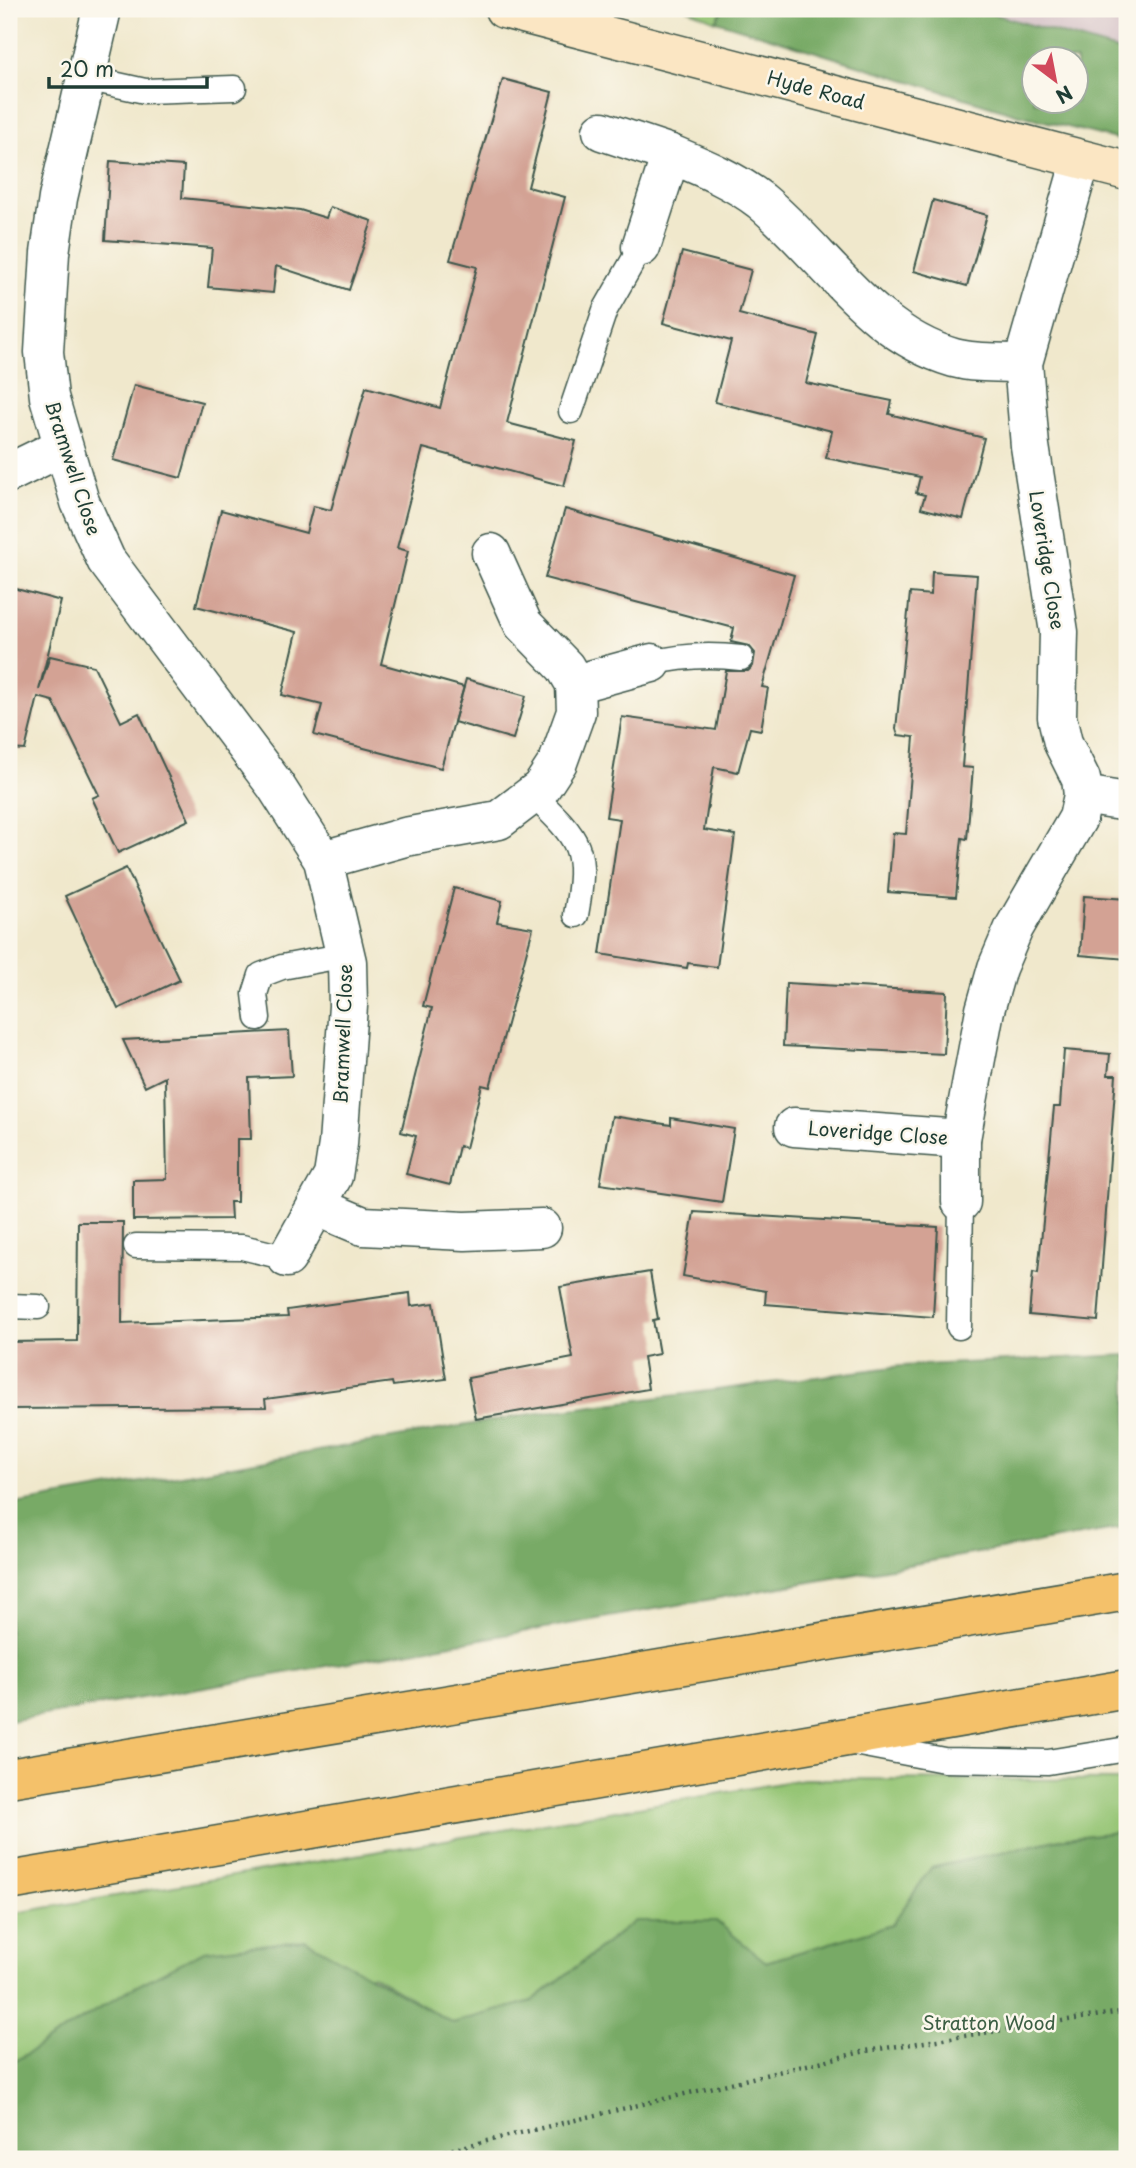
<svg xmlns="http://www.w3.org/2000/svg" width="1136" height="2168" viewBox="0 0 1136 2168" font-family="'Playpen Sans',sans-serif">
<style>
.industrial{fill:#d2bdc5}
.green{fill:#95c575;stroke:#5a8154;stroke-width:2}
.forest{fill:#78aa66;stroke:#4c744d;stroke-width:2;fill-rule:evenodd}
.building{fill:#d3a294}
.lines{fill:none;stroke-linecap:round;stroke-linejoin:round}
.service-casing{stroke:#3e574b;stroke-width:27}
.minor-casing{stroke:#3e574b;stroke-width:41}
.secondary-casing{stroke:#3e574b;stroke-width:41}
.trunk-casing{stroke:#3e574b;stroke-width:41}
.path{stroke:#3e574b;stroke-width:4.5;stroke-dasharray:2 5;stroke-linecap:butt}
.service{stroke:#fff;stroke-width:24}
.minor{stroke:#fff;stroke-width:38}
.secondary{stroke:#fbe6c3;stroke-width:38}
.trunk{stroke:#f4c16a;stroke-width:38}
.labels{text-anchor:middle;stroke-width:5;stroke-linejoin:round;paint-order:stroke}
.street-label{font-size:19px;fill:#1f3d34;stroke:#fbf7ec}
.park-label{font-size:19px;fill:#3c5f44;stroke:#fbf7ec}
</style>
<rect width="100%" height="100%" fill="#fbf7ec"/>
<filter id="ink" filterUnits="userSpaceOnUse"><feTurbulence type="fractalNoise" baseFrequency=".0143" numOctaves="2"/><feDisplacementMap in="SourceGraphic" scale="14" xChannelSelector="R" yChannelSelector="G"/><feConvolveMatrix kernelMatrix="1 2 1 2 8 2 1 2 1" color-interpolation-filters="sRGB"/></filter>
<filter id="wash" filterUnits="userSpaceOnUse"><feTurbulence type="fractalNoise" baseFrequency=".00686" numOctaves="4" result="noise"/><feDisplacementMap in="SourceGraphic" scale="28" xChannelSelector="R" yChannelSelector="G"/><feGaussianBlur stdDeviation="1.57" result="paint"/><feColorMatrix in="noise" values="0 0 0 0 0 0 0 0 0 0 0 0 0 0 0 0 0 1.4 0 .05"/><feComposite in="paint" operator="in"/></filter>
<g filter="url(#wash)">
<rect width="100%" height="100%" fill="#f0e8cc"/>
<path class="industrial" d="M976 9H1127V53Z"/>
<g class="green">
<path d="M687 9H723L716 21Z"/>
<path d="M804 1779 1127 1780V1831L1065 1838 931 1868 892 1925 765 1962 716 1921H635L532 2001 453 2023 372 1975 129 1990 9 2065V1914Z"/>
</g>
<g class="forest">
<path d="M723 9H976L1127 53V142L1016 114 716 21ZM1034 60H1076V102H1034Z"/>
<path d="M1127 1355V1527L9 1721V1505L524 1415 901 1366Z"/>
<path d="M1127 1831V2159H9V2065L129 1990 204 1951 305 1940 453 2023 532 2001 635 1921H716L766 1962 892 1925 931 1868 1065 1838Z"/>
</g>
<g id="blocks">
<g class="building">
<path d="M503 79 552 92 528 187 565 197 507 423 576 441 564 486 423 448 397 548 408 551 381 664 464 687 441 768 314 735 322 705 282 695 297 632 196 606 221 510 306 533 313 506 331 510 366 387 440 408 477 267 450 260Z"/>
<path d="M110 161 184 166 182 198 300 210 326 218 330 207 372 221 349 290 276 266 273 293 208 287 212 248 105 240Z"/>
<path d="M933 200 987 215 967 286 914 271Z"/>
<path d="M682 252 751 270 739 314 818 335 806 383 892 401 889 414 984 438 963 519 921 508 925 495 916 493 920 477 826 458 832 431 715 402 731 341 663 323Z"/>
<path d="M134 385 202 402 181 478 113 460Z"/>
<path d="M565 509 794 575 762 687 768 688 761 730 750 728 738 772 714 767 704 830 735 835 717 967 688 963 687 968 600 954 620 819 606 817 622 717 716 730 726 671H748L753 666 755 653 749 646 731 642 734 628 545 578Z"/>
<path d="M932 572 977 575 962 767 973 768 967 839 962 838 956 897 888 892 893 833 906 834 914 737 898 735 896 729 910 593 931 595Z"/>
<path d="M9 587 61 601 39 690 50 656 94 666 121 722 139 713 189 820 118 853 92 798 99 795 53 701 38 697 25 750 9 749Z"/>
<path d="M466 679 526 696 513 739 454 722Z"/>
<path d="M126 868 180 980 118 1009 65 896Z"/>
<path d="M454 888 502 901 497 922 533 928 490 1087 482 1085 466 1148 459 1146 450 1185 406 1174 416 1136 401 1132 432 1008 423 1006Z"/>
<path d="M1084 896 1127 899V959L1080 955Z"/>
<path d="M786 983 947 992 944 1054 783 1046Z"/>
<path d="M289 1031 292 1076 249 1078 251 1139H237V1202H230L231 1219 133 1220V1180L167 1179 165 1077 145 1087 123 1040Z"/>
<path d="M1064 1050 1110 1054 1108 1075H1116L1098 1321 1029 1315 1033 1272 1038 1273 1054 1107H1060Z"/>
<path d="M612 1116 671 1125V1118L734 1129 722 1202 600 1184Z"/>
<path d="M694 1212 938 1227 933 1317 765 1304 766 1291 683 1276Z"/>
<path d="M78 1222H123L122 1323 288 1317 287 1310 410 1293 411 1306 434 1303 446 1379 393 1386 392 1382 265 1399 266 1407 9 1409V1342L77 1341Z"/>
<path d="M650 1272 658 1319 653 1320 659 1354 643 1357 648 1389 476 1419 468 1378 573 1358 560 1287Z"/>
</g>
</g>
</g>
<g filter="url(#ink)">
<use href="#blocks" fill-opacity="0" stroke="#3e574b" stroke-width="2"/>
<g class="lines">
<defs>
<g id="service">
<path d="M86 78 145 91 234 88"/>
<path d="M571 411 605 310 641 247"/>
<path d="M652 663C683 655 710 654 741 658"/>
<path d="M533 795C581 841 588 848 576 915"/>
<path d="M258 1018 255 994 261 975 282 967 346 955"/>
<path d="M136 1246 242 1247 287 1258"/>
<path d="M9 1306 38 1307"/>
<path d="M959 1327 961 1202"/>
<path d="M854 1743 944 1760 1048 1762 1127 1749"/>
</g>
<g id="minor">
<path d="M102 9 58 198 50 253 44 352 49 397 80 502 106 560 275 785 323 860 347 962 348 1006 338 1144 333 1176 287 1258"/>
<path d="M602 131 671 154"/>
<path d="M641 247 671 154C702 167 734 180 761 201 825 254 870 334 954 358 976 364 1001 362 1023 363"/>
<path d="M9 473 62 447"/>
<path d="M575 684 652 663"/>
<path d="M1083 795 1127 802"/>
<path d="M323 860 405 837 499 820 541 788 558 762 576 712 575 684 565 667 523 624 491 553"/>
<path d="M794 1127 961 1139"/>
<path d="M961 1202V1139L985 1010 997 968 1014 928 1078 818 1083 795 1081 779 1063 743 1057 717 1059 632 1030 446 1023 363 1081 160"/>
<path d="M318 1207 363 1226 465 1231 542 1228"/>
</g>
<path id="secondary" d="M504 9 1127 171"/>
<g id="trunk">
<path d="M9 1778 1127 1591"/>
<path d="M9 1881 1127 1689"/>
</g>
</defs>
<use href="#service" class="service-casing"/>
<use href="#minor" class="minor-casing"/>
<use href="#secondary" class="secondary-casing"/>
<use href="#trunk" class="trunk-casing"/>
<path class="path" d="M411 2159 866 2051 1127 2011"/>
<use href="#service" class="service"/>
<use href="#minor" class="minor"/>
<use href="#secondary" class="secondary"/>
<use href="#trunk" class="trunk"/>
</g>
</g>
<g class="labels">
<g class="street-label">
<text transform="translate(816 90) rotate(15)" y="7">Hyde Road</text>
<text transform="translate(73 468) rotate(72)" y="7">Bramwell Close</text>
<text transform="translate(1047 560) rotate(81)" y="7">Loveridge Close</text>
<text transform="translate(343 1034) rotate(-88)" y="7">Bramwell Close</text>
<text transform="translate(878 1133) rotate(4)" y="7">Loveridge Close</text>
</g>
<g class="park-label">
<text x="989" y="2030">Stratton Wood</text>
</g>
</g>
<rect width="1136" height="2168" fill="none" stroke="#fbf7ec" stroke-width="35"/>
<g transform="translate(1055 80) rotate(148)"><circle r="33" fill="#fbf7ec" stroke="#a3ada2" stroke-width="2"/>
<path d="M0-5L12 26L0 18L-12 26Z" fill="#d1495b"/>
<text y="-10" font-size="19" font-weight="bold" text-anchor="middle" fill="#1f3d34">N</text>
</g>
<path d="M49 77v10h158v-10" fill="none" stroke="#1f3d34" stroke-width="3.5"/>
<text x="60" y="77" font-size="21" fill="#1f3d34" stroke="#fbf7ec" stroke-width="5" paint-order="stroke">20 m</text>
</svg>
